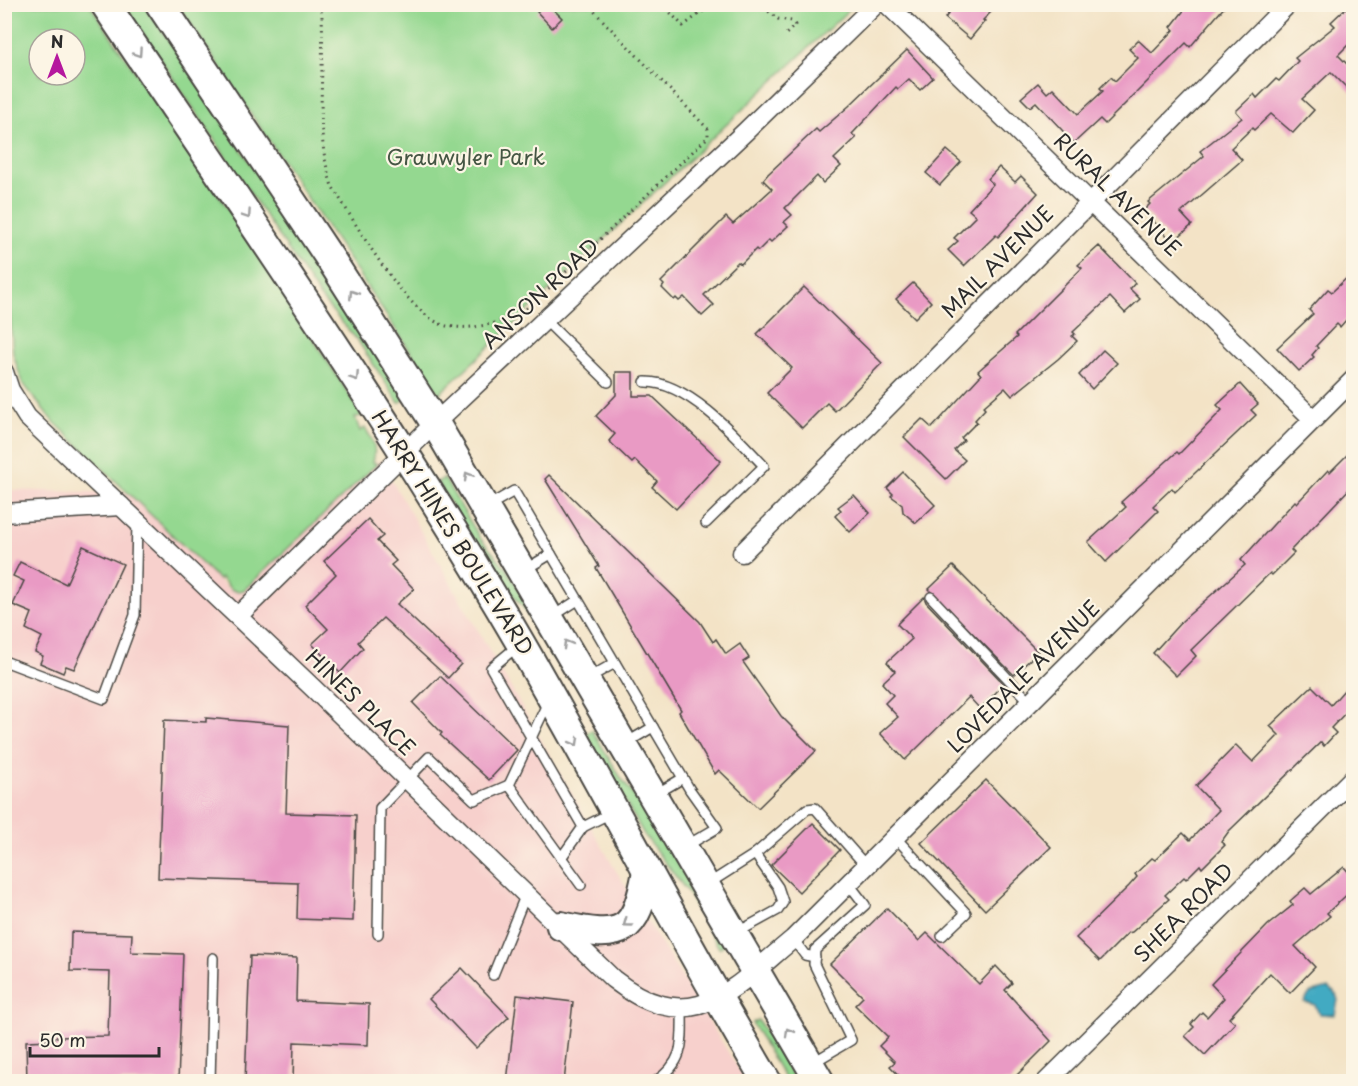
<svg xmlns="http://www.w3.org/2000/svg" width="1358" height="1086" viewBox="0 0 1358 1086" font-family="'Playpen Sans',sans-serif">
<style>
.built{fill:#f7d0cc}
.green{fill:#94d890;stroke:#60825e;stroke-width:1.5;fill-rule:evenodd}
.water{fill:#42aac2;stroke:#366a76;stroke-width:1.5}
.building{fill:#e99ac4}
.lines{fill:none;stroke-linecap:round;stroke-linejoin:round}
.lane-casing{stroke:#494742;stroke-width:12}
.street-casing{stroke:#494742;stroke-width:21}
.primary-casing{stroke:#494742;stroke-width:32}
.path{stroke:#494742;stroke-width:3;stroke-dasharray:1.5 4.5;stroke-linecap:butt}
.lane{stroke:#fff;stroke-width:9}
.street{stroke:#fff;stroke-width:18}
.primary{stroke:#fff;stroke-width:28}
.oneway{stroke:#a0a0a0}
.labels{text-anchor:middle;stroke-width:4.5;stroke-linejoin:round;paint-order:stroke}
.park-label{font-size:21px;fill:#455644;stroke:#fcf5e5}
.street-label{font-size:21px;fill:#2b2b2b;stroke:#fcf5e5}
</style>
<rect width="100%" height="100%" fill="#fcf5e5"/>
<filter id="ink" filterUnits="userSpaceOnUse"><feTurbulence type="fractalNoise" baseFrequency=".0167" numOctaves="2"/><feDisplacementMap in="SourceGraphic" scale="12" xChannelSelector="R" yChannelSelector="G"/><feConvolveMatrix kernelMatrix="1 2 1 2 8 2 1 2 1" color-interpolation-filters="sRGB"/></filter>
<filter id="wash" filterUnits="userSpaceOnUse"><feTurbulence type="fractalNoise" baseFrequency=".008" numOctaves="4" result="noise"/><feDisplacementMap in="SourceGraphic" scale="24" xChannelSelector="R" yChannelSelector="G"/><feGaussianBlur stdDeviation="1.35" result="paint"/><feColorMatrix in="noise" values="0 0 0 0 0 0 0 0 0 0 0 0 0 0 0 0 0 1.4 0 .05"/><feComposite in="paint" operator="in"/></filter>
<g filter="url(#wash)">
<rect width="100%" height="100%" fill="#f3e3c6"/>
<path class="built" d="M380 460 615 869 746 1081 5 1082V490L128 493 227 588 239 591 244 590Z"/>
<g class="green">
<path d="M4 5H90L243 231 363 416 355 417 360 431 365 428C373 440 377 447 373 462L377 464 244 590C230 594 229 586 221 578L219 580 51 419 22 382 13 353 4 243ZM39 39H75V75H39Z"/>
<path d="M124 5H144L180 56 405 399 399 403 358 341 320 297Z"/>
<path d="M178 5H854L439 394Z"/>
<path d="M444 478 480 538 506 568 559 654 552 658 523 607 494 573 437 482Z"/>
<path d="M592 730 621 778 657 827 725 944 719 948 686 890 645 836 586 734Z"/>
<path d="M758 1020 796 1081H786L752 1023Z"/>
</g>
<path class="water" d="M1328 988 1335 992 1338 1000 1335 1015 1319 1014 1315 1005 1304 1002 1310 993Z"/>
<g id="blocks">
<g class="building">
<path d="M544 4H548L562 18 552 28 537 12Z"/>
<path d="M956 4H999L983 20 985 21 970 39 945 18Z"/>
<path d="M1189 4H1227L1190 47 1186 43 1105 124 1100 119 1074 143 1036 102 1030 107 1021 98 1038 83 1047 93 1053 88 1078 114 1103 91 1100 88 1111 77 1115 81 1138 58 1129 49 1138 40 1152 53 1174 30 1171 27Z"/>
<path d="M1350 4H1353V40L1338 55 1353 70V94L1331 72 1302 99 1314 110 1293 133 1271 114 1254 130 1252 128 1231 148 1242 160 1181 213 1192 225 1176 239 1174 236 1169 239 1144 210 1150 204 1148 202 1204 156 1200 151 1242 118 1236 111 1254 94 1257 98 1276 79 1279 81 1298 61 1295 58 1335 26 1331 22Z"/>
<path d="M907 50 933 78 920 90 909 79 898 89 896 87 852 134 856 138 834 159 841 166 823 183 817 176 785 208 792 215 784 222 788 226 771 242 769 240 758 251 756 249 741 264 738 262 704 295 714 305 702 316 684 297 679 301 676 298 674 300 662 288 664 285 661 282 726 217 733 224 772 189 763 180 768 174 816 129 819 132 849 106Z"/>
<path d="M947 150 961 162 940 185 926 173Z"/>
<path d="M999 167 1015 182 1021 176 1038 193 998 237 996 235 964 266 948 250 958 241 954 238 976 216 969 210 993 184 988 179Z"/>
<path d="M1099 246 1135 283 1130 289 1140 299 1125 313 1110 297 1073 332 1075 334 1072 336 1077 341 1058 359 1012 396 1005 388 983 407 985 409 975 420 977 422 961 438 964 440 954 450 965 460 946 479 904 437 922 419 932 428 981 375 978 371 1017 337 1015 335 1082 268 1078 265Z"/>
<path d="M1353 272V312L1340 327 1337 324 1316 346 1318 348 1312 355 1314 357 1299 371 1277 348 1313 314 1309 310 1328 289 1332 292Z"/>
<path d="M913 283 931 302 915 318 896 299Z"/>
<path d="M804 287 882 363 835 411 827 403 802 428 767 393 792 368 757 334Z"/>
<path d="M1103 350 1117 363 1092 389 1079 375Z"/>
<path d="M616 372H633V396H652L721 461 676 509 652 487 657 481 635 460 632 463 609 441 615 434 596 416 616 395Z"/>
<path d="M1240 384 1258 404 1251 410 1256 415 1175 492 1172 488 1153 506 1158 511 1106 562 1088 542 1126 507 1121 502 1177 452 1179 454 1222 410 1217 405Z"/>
<path d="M1353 449V485L1291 550 1294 553 1272 575 1270 573 1191 650 1196 656 1176 676 1153 653 1182 621 1245 565 1241 560 1295 501 1297 503 1328 470 1330 472Z"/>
<path d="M903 472 935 505 916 523 903 512 902 504 891 496 893 494 887 488Z"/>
<path d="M549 475 700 622 713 642 716 639 726 654 740 644 749 658 743 662 781 716 816 751 758 808 719 770 715 774 679 712 681 710 596 568 599 566 545 479Z"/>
<path d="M854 495 870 513 850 532 835 516 841 510 838 507Z"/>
<path d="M368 519 383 536 377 541 396 561 391 565 414 589 397 604 461 664 448 678 383 618 358 642 363 648 340 673 312 644 328 629 305 605 336 574 324 561Z"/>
<path d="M83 546 123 564 74 669 66 666 63 673 40 663 43 656 35 652 42 637 26 629 32 613 13 605 24 581 13 576 20 562 66 584Z"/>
<path d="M953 566 1038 652 1014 675 929 589Z"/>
<path d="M924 597 926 602 1004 684 980 709 969 697 905 760 880 733 898 717 885 703 893 695 882 683 895 671 887 662 912 639 897 624Z"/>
<path d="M440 676 517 750 489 780 440 735 442 733 413 703Z"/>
<path d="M1353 680V705L1331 728 1336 733 1324 746 1321 742 1229 831 1221 842 1225 845 1202 868 1200 865 1186 879 1184 877 1165 895 1169 899 1132 932 1128 933 1100 961 1076 938 1129 886 1137 877 1135 874 1152 858 1155 860 1183 833 1190 840 1219 810 1196 786 1236 745 1253 762 1279 735 1270 726 1312 686 1331 705Z"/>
<path d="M206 718 289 725 286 813 356 815 353 921 297 919 298 883 158 878 164 720 206 722Z"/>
<path d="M986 780 1051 847 985 910 921 843Z"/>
<path d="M813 823 840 850 799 892 771 865Z"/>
<path d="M1344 867 1353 877V889L1327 913 1330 916 1295 946 1315 967 1290 993 1270 973 1229 1018 1235 1023 1205 1055 1185 1036 1194 1027 1191 1024 1202 1012 1207 1017 1224 998 1211 984 1268 925 1293 905 1290 901 1305 888 1311 894Z"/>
<path d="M887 908 919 941 927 933 979 984 996 966 1012 983 1005 990 1051 1041 1010 1082H905L890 1066 895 1062 879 1046 888 1037 855 1005 863 997 830 964Z"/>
<path d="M71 932 132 934 131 952 183 954 178 1082H27L26 1041 54 1040V1037L108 1036 110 972 70 971Z"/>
<path d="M250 956 297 958 296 1001 369 1004 368 1045 294 1042 293 1082H245Z"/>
<path d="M462 968 509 1017 476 1048 429 999Z"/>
<path d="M517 995 573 1002 564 1082H507Z"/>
</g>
</g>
</g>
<g filter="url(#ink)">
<use href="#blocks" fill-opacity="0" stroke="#494742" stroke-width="1.5"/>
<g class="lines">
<defs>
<g id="lane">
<path d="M546 321 608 382"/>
<path d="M645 382C687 381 737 437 764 466L706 523"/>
<path d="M488 506 514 491 690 790 717 828 686 846"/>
<path d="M526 569 551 554"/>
<path d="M931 597 1031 703"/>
<path d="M553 616 578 600"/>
<path d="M519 645 491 668 583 827 613 812"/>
<path d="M4 661 104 699 135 615 137 522"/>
<path d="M588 678 615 663"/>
<path d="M548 702 509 785 581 885"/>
<path d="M626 743 653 727"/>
<path d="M656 794 683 778"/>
<path d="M895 837 966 913 942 936"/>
<path d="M561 858 583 827"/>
<path d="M708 884 755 854 807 809 815 808 866 866"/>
<path d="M736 933 778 910 783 902 778 887 755 854"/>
<path d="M378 934 380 808 429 757 474 800 509 785"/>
<path d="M793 939 805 955 815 957"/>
<path d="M493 975 526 894"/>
<path d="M812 1063 851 1040 814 964 815 950 865 905 849 884"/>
<path d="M210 1082 213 958"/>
<path d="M655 1082C686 1061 682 1041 682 1008"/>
</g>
<g id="street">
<path d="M887 4 1313 419"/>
<path d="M4 372 10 390 27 417 313 688 613 979C692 1041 731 990 793 939L1354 379"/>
<path d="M4 513 121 506"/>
<path d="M742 553 1288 4"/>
<path d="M238 616 435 423 746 131 876 4"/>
<path d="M1046 1082 1354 777"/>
</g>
<g id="primary">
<path d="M105 4C247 215 393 424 521 644 605 789 681 938 767 1082"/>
<path d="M160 4 333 263 435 423 820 1082"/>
<path d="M561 926C623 940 636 934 647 871"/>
</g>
</defs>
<use href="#lane" class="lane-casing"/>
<use href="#street" class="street-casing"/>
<use href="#primary" class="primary-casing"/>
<g class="path">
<path d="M321 4C327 65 312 128 332 186 354 220 407 318 447 326 477 331 506 322 530 306L708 137V129L587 4"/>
<path d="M662 4 683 26 713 4"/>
<path d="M759 4 778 19 792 21 795 25 784 36"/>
</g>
<use href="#lane" class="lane"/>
<use href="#street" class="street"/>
<use href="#primary" class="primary"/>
</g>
<defs><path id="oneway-chevron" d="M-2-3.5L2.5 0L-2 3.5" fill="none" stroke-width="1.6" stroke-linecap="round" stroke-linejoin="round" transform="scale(1.5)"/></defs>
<g class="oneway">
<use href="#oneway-chevron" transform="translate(138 53) rotate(56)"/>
<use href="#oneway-chevron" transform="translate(247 215) rotate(56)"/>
<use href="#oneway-chevron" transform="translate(353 294) rotate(-123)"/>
<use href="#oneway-chevron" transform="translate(355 377) rotate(57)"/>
<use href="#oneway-chevron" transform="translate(468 476) rotate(-121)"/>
<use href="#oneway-chevron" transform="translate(567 644) rotate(-120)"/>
<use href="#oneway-chevron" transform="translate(575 742) rotate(61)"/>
<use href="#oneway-chevron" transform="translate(627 923) rotate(144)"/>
<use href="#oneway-chevron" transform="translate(789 1032) rotate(-120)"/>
</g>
</g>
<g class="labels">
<g class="park-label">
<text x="466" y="165">Grauwyler Park</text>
</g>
<g class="street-label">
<text transform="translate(1117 195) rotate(44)" y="7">RURAL AVENUE</text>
<text transform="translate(998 262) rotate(-45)" y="7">MAIL AVENUE</text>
<text transform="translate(541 294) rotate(-43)" y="7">ANSON ROAD</text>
<text transform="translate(452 533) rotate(58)" y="7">HARRY HINES BOULEVARD</text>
<text transform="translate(1024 677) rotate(-45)" y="7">LOVEDALE AVENUE</text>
<text transform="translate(360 703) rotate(44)" y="7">HINES PLACE</text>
<text transform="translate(1184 913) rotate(-45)" y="7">SHEA ROAD</text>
</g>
</g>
<rect width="1358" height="1086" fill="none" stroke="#fcf5e5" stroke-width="24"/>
<g transform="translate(57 57)"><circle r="28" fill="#fcf5e5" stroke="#a8a49b" stroke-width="1.5"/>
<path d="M0-4.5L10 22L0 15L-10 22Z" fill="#b5179e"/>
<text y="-9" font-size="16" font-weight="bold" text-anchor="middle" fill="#2b2b2b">N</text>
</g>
<path d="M30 1047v9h129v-9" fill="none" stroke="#2b2b2b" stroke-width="3"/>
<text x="39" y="1047" font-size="18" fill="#2b2b2b" stroke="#fcf5e5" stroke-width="4.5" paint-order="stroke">50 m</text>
</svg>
